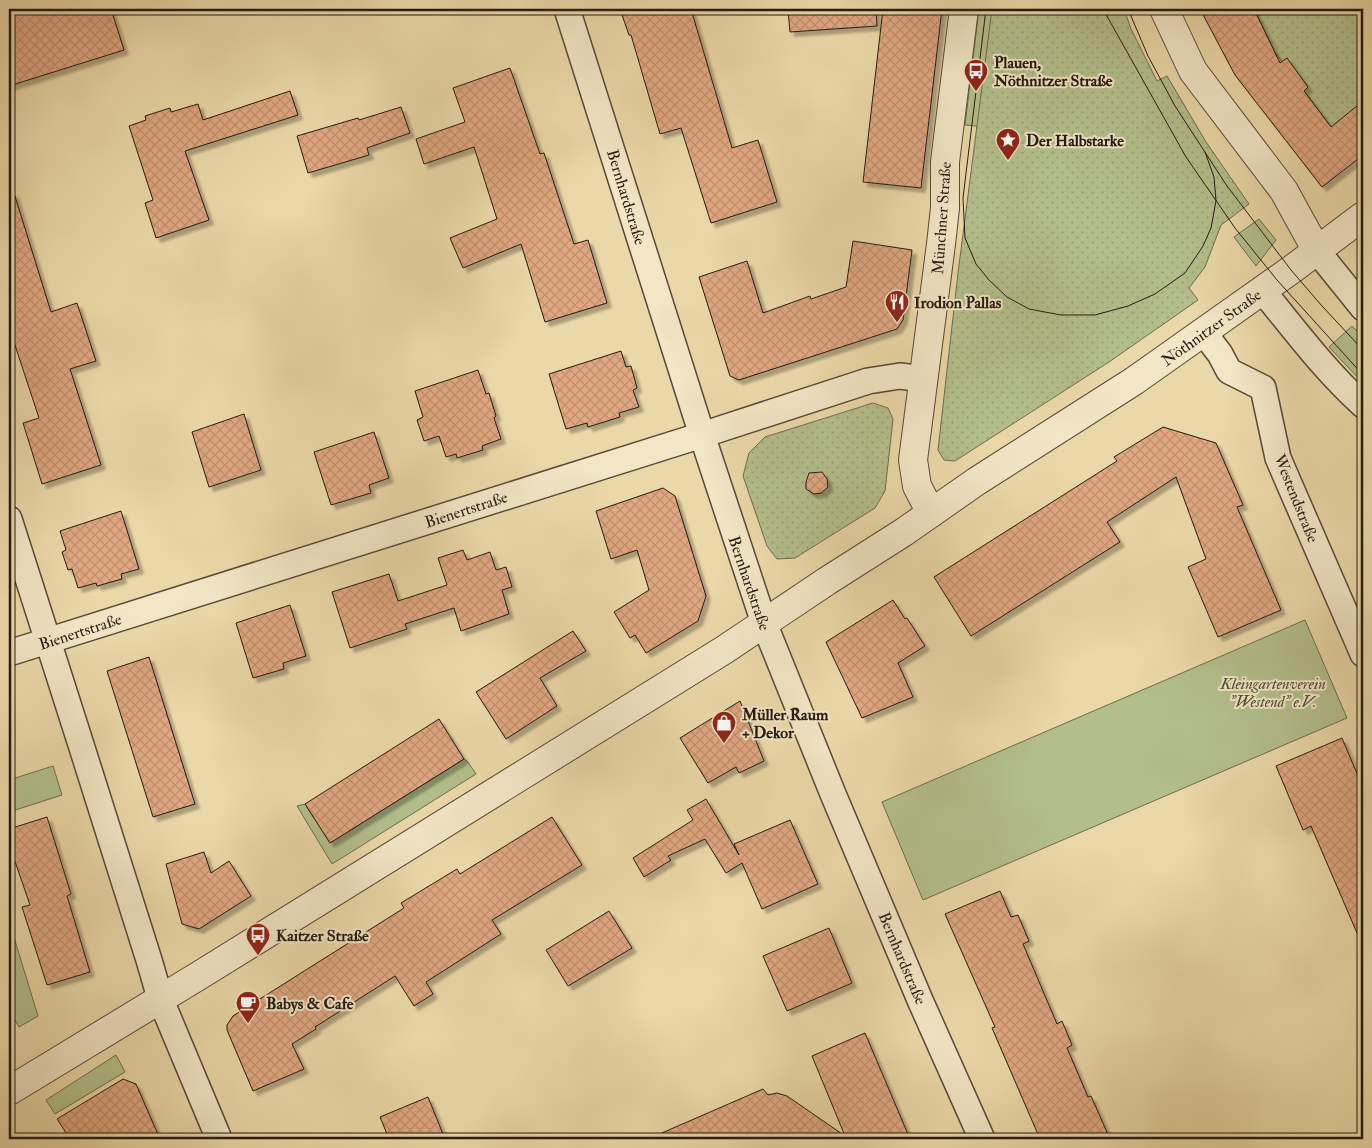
<svg xmlns="http://www.w3.org/2000/svg" width="1372" height="1148" viewBox="0 0 1372 1148" font-family="'IM FELL Double Pica',serif">
<style>
.green{fill:#b3bf8b;stroke:#6c6c4e}
.park{fill:url(#park-dots);stroke:#6c6c4e}
.building{fill:url(#building-cross-hatch);stroke:#251a11;filter:url(#shadow)}
.lines{fill:none;stroke-linecap:round;stroke-linejoin:round}
.minor-casing{stroke:#564a37;stroke-width:28}
.tertiary-casing{stroke:#564a37;stroke-width:30}
.minor{stroke:#f2e6c6;stroke-width:25}
.tertiary{stroke:#f2e6c6;stroke-width:28}
.tram{stroke:#251a11;stroke-width:1}
.labels{text-anchor:middle;stroke-width:4;stroke-linejoin:round;paint-order:stroke}
.poi-label{font-size:16px;font-weight:bold;fill:#251a11;stroke:#f2e6c6;text-anchor:start}
.street-label{font-size:16px;fill:#251a11;stroke:#f2e6c6}
.park-label{font-size:16px;font-style:italic;fill:#504c36;stroke:#f2e6c6}
</style>
<defs>
<pattern id="park-dots" width="8" height="8" patternUnits="userSpaceOnUse" patternTransform="scale(1.25)"><rect width="8" height="8" fill="#b3bf8b"/><path d="M2 2h.1M6 6h.1" fill="none" stroke="#9aa477" stroke-width="1.8" stroke-linecap="round"/></pattern>
<pattern id="building-cross-hatch" width="8" height="8" patternUnits="userSpaceOnUse" patternTransform="scale(1.25)"><rect width="8" height="8" fill="#e0a781"/><path d="M0 0l8 8M0 8l8-8" fill="none" stroke="#c08f6e"/></pattern>
<filter id="shadow"><feDropShadow dx="4.5" dy="4.5" stdDeviation="1" flood-color="#0004"/></filter>
</defs>
<rect width="100%" height="100%" fill="#ebd8a8"/>
<filter id="stains"><feTurbulence type="fractalNoise" baseFrequency=".004" numOctaves="4"/><feColorMatrix values="0 0 0 0 .2 0 0 0 0 .09 0 0 0 0 .02 0 0 0 .5 -.17"/></filter>
<radialGradient id="worn" r=".72"><stop offset=".6" stop-color="#630" stop-opacity="0"/><stop offset="1" stop-color="#630" stop-opacity=".3"/></radialGradient>
<g class="green">
<path d="M979 9H1013L997 128 965 125Z"/>
<path d="M1259 219 1276 240 1256 266 1234 237Z"/>
<path d="M1352 326 1363 337V383L1329 347Z"/>
<path d="M1305 620 1347 718 923 900 882 802Z"/>
<path d="M464 759 468 762 476 774 332 864 297 806 305 804 330 843Z"/>
<path d="M53 766 62 795 9 812V780Z"/>
<path d="M9 921 38 1016 19 1027 9 1010Z"/>
<path d="M116 1055 125 1072 55 1114 46 1100Z"/>
</g>
<g class="park">
<path d="M992 9H1124L1131 29 1157 81 1167 76 1206 142 1249 204 1221 225 1205 267 1189 288 1198 300 1109 362 955 461 944 460 938 450 958 273Z"/>
<path d="M1254 9H1363V101L1361 103 1363 105V155L1356 160 1274 51Z"/>
<path d="M873 403 888 408 893 419 885 491 875 508 795 558 777 559 767 546 743 476 749 453 765 437Z"/>
</g>
<g class="building">
<path d="M23 9H111L124 50 9 86V13Z"/>
<path d="M620 9H691L732 148 758 140 777 202 711 223 681 128 660 134 631 35H629Z"/>
<path d="M809 9H876L877 26 790 32 788 10Z"/>
<path d="M883 9H942L921 188 863 182Z"/>
<path d="M1200 9H1254L1280 63 1287 58 1308 87 1304 91 1331 127 1363 101V155L1322 187 1235 75Z"/>
<path d="M510 68 540 154 544 153 574 244 588 240 607 303 545 322 521 244 463 268 450 238 497 219 474 147 424 164 416 139 465 122 453 88Z"/>
<path d="M290 91 298 115 185 151 209 220 156 238 145 203 153 200 129 126 146 120 145 116 170 108 171 112 198 104 203 120Z"/>
<path d="M401 107 410 133 367 148 369 155 308 173 297 136 358 118 359 120Z"/>
<path d="M14 193 51 312 77 303 96 361 70 369 101 465 42 484 23 423 39 418 9 327V194Z"/>
<path d="M853 241 912 250 903 320 897 329 739 380 730 376 699 277 747 261 763 313 810 296 811 299 846 287Z"/>
<path d="M621 351 626 367 631 366 637 388 633 390 639 407 619 413 620 417 588 427 587 423 566 429 549 374Z"/>
<path d="M478 370 486 394 489 393 496 416 494 418 501 439 482 446 483 450 457 458 456 454 446 457 439 436 424 441 417 420 423 417 415 391Z"/>
<path d="M244 414 261 470 209 487 192 432Z"/>
<path d="M1163 427 1216 443 1243 505 1237 507 1281 610 1218 637 1188 567 1206 559 1176 477 1107 522 1120 542 971 636 934 577 1117 461 1114 457Z"/>
<path d="M374 432 389 478 369 485 371 493 331 505 314 452Z"/>
<path d="M822 472 827 479 828 487 821 493 814 494 806 489V482L809 473Z"/>
<path d="M663 488 675 496 706 596 698 621 646 653 635 635 630 638 614 612 649 590 637 550 611 559 596 511Z"/>
<path d="M121 511 139 569 121 574 122 579 97 586 96 583 78 588 72 569 68 570 62 552 66 550 60 531Z"/>
<path d="M463 550 467 560 490 552 496 570 506 567 512 587 502 590 509 614 461 631 454 608 405 624 407 629 350 648 332 592 389 574 398 601 447 585 438 558Z"/>
<path d="M893 600 905 619 907 618 925 646 898 663 913 697 862 718 826 642Z"/>
<path d="M290 605 306 656 283 663 284 669 253 678 236 623Z"/>
<path d="M573 631 586 651 540 678 557 706 506 739 476 692Z"/>
<path d="M149 657 195 804 153 817 107 671Z"/>
<path d="M740 701 764 761 739 773 736 767 708 783 680 738Z"/>
<path d="M439 719 464 759 330 843 305 804Z"/>
<path d="M1342 738 1363 788V947L1311 826 1303 830 1276 766Z"/>
<path d="M706 799 739 855 734 844 790 820 818 884 762 909 742 863 726 873 705 839 668 856 671 860 644 877 633 858 693 820 687 810Z"/>
<path d="M47 817 71 894 67 896 90 972 47 985 22 907 30 905 9 844V829Z"/>
<path d="M552 817 582 865 492 920 501 934 426 982 433 994 414 1006 395 976 315 1027 316 1029 292 1044 304 1069 253 1091 227 1030V1025L233 1016 404 908 401 903 457 869 460 874Z"/>
<path d="M204 852 211 873 229 861 251 896 199 929 182 924 166 864Z"/>
<path d="M1000 891 1011 917 1018 915 1029 941 1023 944 1057 1024 1062 1021 1072 1045 1067 1048 1088 1097 1091 1096 1110 1139H1040L992 1028 995 1027 945 914Z"/>
<path d="M609 911 632 948 568 986 546 950Z"/>
<path d="M829 928 852 983 787 1011 763 956Z"/>
<path d="M865 1033 910 1139H648L763 1089 768 1095 777 1093 787 1096 845 1136 812 1056Z"/>
<path d="M123 1079 136 1084 160 1139H70L57 1119Z"/>
<path d="M428 1097 445 1139H389L380 1117Z"/>
</g>
<g class="lines">
<defs>
<g id="minor">
<path d="M567 9 702 435 764 623 833 794 920 1000 982 1139"/>
<path d="M1317 251 1363 308"/>
<path d="M1262 290C1295 330 1325 371 1363 405"/>
<path d="M1204 333 1220 354 1229 371 1263 388 1278 458 1363 654"/>
<path d="M9 519 84 754 149 960 160 998 219 1139"/>
<path d="M9 653 702 435 868 381 900 376 924 379"/>
</g>
<g id="tertiary">
<path d="M1164 9 1193 71 1284 191 1317 251"/>
<path d="M931 513 917 486 913 460 941 244 945 208V162L964 9"/>
<path d="M9 1091 200 975 724 650 827 581 904 532 977 481 1134 381 1291 270 1363 216"/>
</g>
</defs>
<use href="#minor" class="minor-casing"/>
<use href="#tertiary" class="tertiary-casing"/>
<use href="#minor" class="minor"/>
<use href="#tertiary" class="tertiary"/>
<g class="tram">
<path d="M986 9 963 198 965 238 976 264 989 280 1007 297 1029 309 1061 315H1095L1128 306 1155 294 1185 273 1203 246 1211 228 1216 201 1214 177 1205 152"/>
<path d="M1103 9 1186 157 1235 228 1277 280 1363 375"/>
<path d="M1128 9 1148 56 1175 106 1227 186 1291 270 1322 306 1363 350"/>
</g>
</g>
<defs>
<symbol id="bus-pin" viewBox="-11 -11 22 30"><path d="M0 17L-7.5 6A9.5 9.5 0 1 1 7.5 6Z" fill="#8f2418" stroke="#f2e6c6"/><path d="M-5-6H5V4H4V6H2V4H-2V6H-4V4H-5ZM-3.5-4V0h7V-4ZM-3.5 1.2v1.5H-2V1.2ZM2 1.2v1.5H3.5V1.2Z" fill="#fff"/></symbol>
<symbol id="sight-pin" viewBox="-11 -11 22 30"><path d="M0 17L-7.5 6A9.5 9.5 0 1 1 7.5 6Z" fill="#8f2418" stroke="#f2e6c6"/><path d="M0-6L1.8-2.2L6-1.7L2.9 1.2L3.7 5.4L0 3.3L-3.7 5.4L-2.9 1.2L-6-1.7L-1.8-2.2Z" fill="#fff"/></symbol>
<symbol id="restaurant-pin" viewBox="-11 -11 22 30"><path d="M0 17L-7.5 6A9.5 9.5 0 1 1 7.5 6Z" fill="#8f2418" stroke="#f2e6c6"/><path d="M-5-6h1v4h1v-4h1v4h1v-4h1v5L-1.5 .5V6h-2V.5L-5-1ZM5-6V6H3V1.5H1.5Q1.5-4 5-6Z" fill="#fff"/></symbol>
<symbol id="shop-pin" viewBox="-11 -11 22 30"><path d="M0 17L-7.5 6A9.5 9.5 0 1 1 7.5 6Z" fill="#8f2418" stroke="#f2e6c6"/><path d="M-5-2.5h2.3a2.7 3.5 0 0 1 5.4 0H5L5.5 6h-11ZM-1.5-2.5h3a1.5 2.3 0 0 0-3 0Z" fill="#fff"/></symbol>
<symbol id="cafe-pin" viewBox="-11 -11 22 30"><path d="M0 17L-7.5 6A9.5 9.5 0 1 1 7.5 6Z" fill="#8f2418" stroke="#f2e6c6"/><path d="M-5.5-4.5H6V0H3Q3 3.5 0 3.5H-2.5Q-5.5 3.5-5.5 0ZM3-3.2v2h1.7v-2ZM-6 4.5H4V6H-6Z" fill="#fff"/></symbol>
</defs>
<g fill-rule="evenodd">
<use href="#bus-pin" x="962" y="57" width="28" height="38"/>
<use href="#sight-pin" x="994" y="126" width="28" height="38"/>
<use href="#restaurant-pin" x="883" y="288" width="28" height="38"/>
<use href="#shop-pin" x="710" y="709" width="28" height="38"/>
<use href="#bus-pin" x="244" y="921" width="28" height="38"/>
<use href="#cafe-pin" x="234" y="989" width="28" height="38"/>
</g>
<g class="labels">
<g class="poi-label">
<text x="994" y="68">Plauen,<tspan x="994" dy="18">Nöthnitzer Straße</tspan></text>
<text x="1026" y="146">Der Halbstarke</text>
<text x="914" y="308">Irodion Pallas</text>
<text x="742" y="720">Müller Raum<tspan x="742" dy="18">+ Dekor</tspan></text>
<text x="276" y="941">Kaitzer Straße</text>
<text x="266" y="1009">Babys &amp; Cafe</text>
</g>
<g class="street-label">
<text transform="translate(627 197) rotate(73)" y="6">Bernhardstraße</text>
<text transform="translate(941 218) rotate(-86)" y="6">Münchner Straße</text>
<text transform="translate(1211 327) rotate(-36)" y="6">Nöthnitzer Straße</text>
<text transform="translate(1297 498) rotate(68)" y="6">Westendstraße</text>
<text transform="translate(466 509) rotate(-18)" y="6">Bienertstraße</text>
<text transform="translate(750 583) rotate(71)" y="6">Bernhardstraße</text>
<text transform="translate(80 631) rotate(-18)" y="6">Bienertstraße</text>
<text transform="translate(903 958) rotate(67)" y="6">Bernhardstraße</text>
</g>
<g class="park-label">
<text x="1273" y="689">Kleingartenverein<tspan x="1273" dy="18">"Westend" e.V.</tspan></text>
</g>
</g>
<rect width="1372" height="1148" fill="none" stroke="#ebd8a8" stroke-width="30"/>
<rect x="10" y="10" width="1352" height="1128" fill="none" stroke="#251a11" stroke-width="2.5"/>
<rect x="15" y="15" width="1342" height="1118" fill="none" stroke="#251a11"/>
<rect width="100%" height="100%" filter="url(#stains)"/>
<rect width="100%" height="100%" fill="url(#worn)"/>
</svg>
